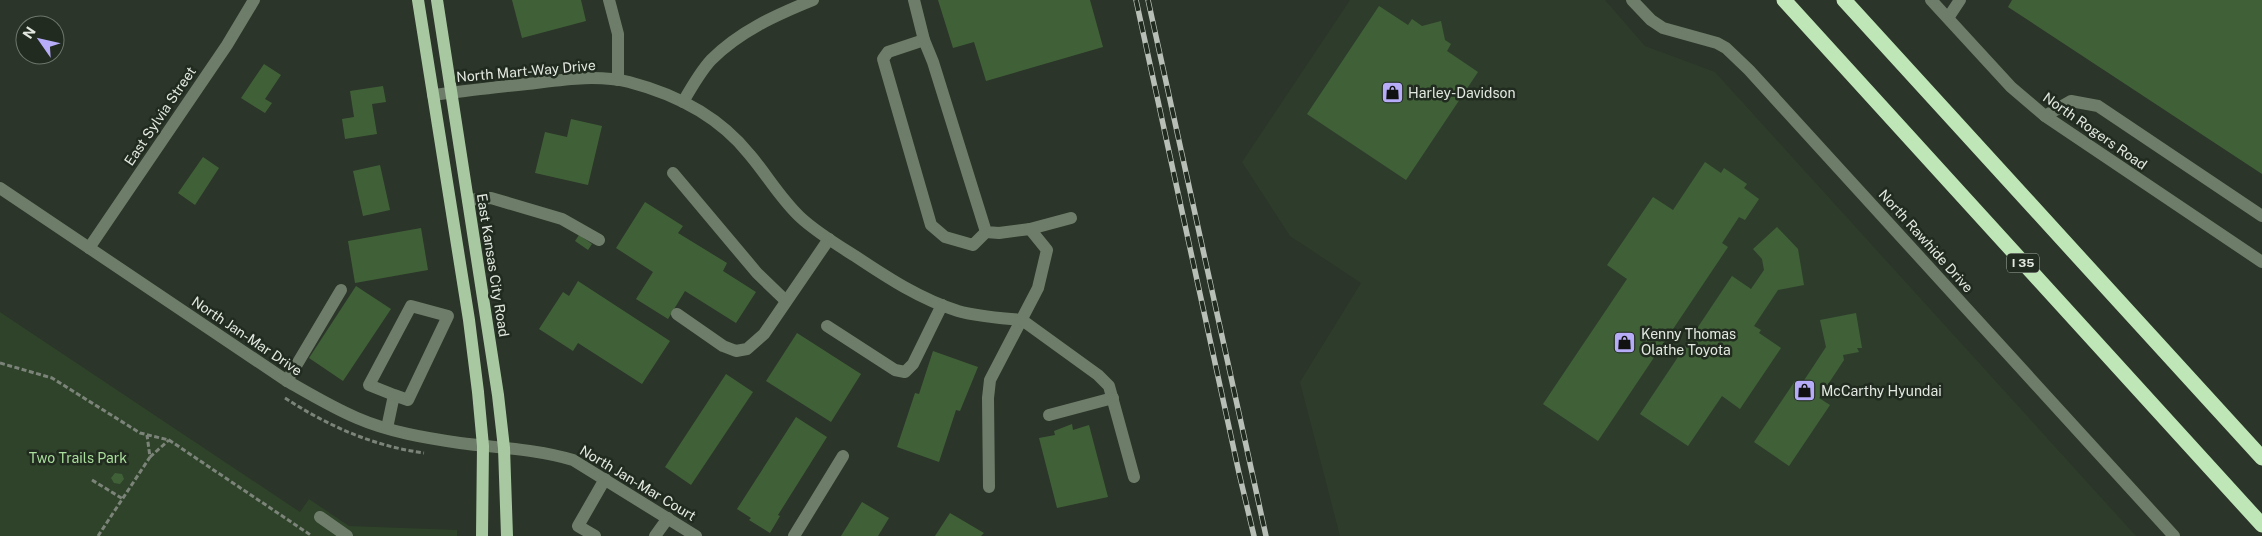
<svg xmlns="http://www.w3.org/2000/svg" width="2262" height="536" viewBox="0 0 2262 536" font-family="'Public Sans',sans-serif">
<style>
.built{fill:#2e3d2b}
.green{fill:#2e4329}
.building{fill:#406138}
.lines{fill:none;stroke-linecap:round;stroke-linejoin:round}
.path{stroke:#7c847a;stroke-width:3;stroke-dasharray:5 2.5;stroke-linecap:butt}
.minor{stroke:#6e7d6a;stroke-width:12}
.major{stroke:#a8c8a1;stroke-width:12}
.highway{stroke:#bfe6b7;stroke-width:15}
.rail-casing{stroke:#b8bfb6;stroke-width:5.5}
.rail{stroke:#212b1f;stroke-width:4;stroke-dasharray:11;stroke-linecap:butt}
.labels{text-anchor:middle;stroke-width:5;stroke-linejoin:round;paint-order:stroke}
.shield{fill:#212b1f;stroke:#a9b0a7;stroke-width:1}
.shield-label{font-size:12px;font-weight:bold;fill:#e3e9e1}
.street-label{font-size:14px;fill:#e3e9e1;stroke:#212b1f}
.poi-label{font-size:14px;fill:#e3e9e1;stroke:#212b1f;text-anchor:start}
.park-label{font-size:14px;fill:#aadf9d;stroke:#212b1f}
</style>
<rect width="100%" height="100%" fill="#2b3529"/>
<path class="built" d="M1350 0H1605L1645 46 1715 72 2136 536H1340L1300 382 1361 283 1290 236 1242 162Z"/>
<path class="green" d="M0 312 300 512 309 499 349 526 457 530V536H0Z"/>
<g class="building">
<path d="M512 0H581L586 21 522 38Z"/>
<path d="M938 0H1090L1103 47 986 81 974 42 953 48Z"/>
<path d="M2012 0H2262V174L2008 7Z"/>
<path d="M1379 6 1408 25 1412 19 1422 26 1441 21 1445 40 1451 44 1447 51 1478 72 1406 180 1307 114Z"/>
<path d="M264 64 281 75 265 99 272 103 265 113 241 98Z"/>
<path d="M383 86 386 102 372 104 377 134 345 139 342 119 354 117 350 91Z"/>
<path d="M571 119 602 126 588 185 535 173 545 132 567 137Z"/>
<path d="M203 157 219 168 195 205 178 193Z"/>
<path d="M1705 162 1721 173 1724 168 1747 184 1744 188 1759 199 1745 220 1739 217 1722 243 1728 247 1598 441 1543 404 1627 279 1607 265 1653 197 1673 210Z"/>
<path d="M380 165 390 210 363 216 353 171Z"/>
<path d="M645 202 683 226 678 233 727 263 723 271 756 292 736 323 685 291 668 319 636 299 653 272 616 248Z"/>
<path d="M1777 227 1798 249 1804 285 1778 290 1754 326 1761 330 1759 333 1781 348 1740 409 1722 396 1688 446 1640 414 1732 276 1751 289 1764 270 1762 259 1753 249Z"/>
<path d="M421 228 428 270 355 283 348 241Z"/>
<path d="M579 235 592 244 588 250 575 241Z"/>
<path d="M578 281 670 341 642 384 578 343 573 351 539 329 563 292 569 296Z"/>
<path d="M356 286 391 309 343 381 309 358Z"/>
<path d="M1856 313 1862 348H1857L1859 352 1843 355 1844 360 1819 398 1830 405 1789 466 1754 442 1795 381 1801 385 1826 347 1820 320Z"/>
<path d="M797 333 861 374 831 422 766 381Z"/>
<path d="M933 351 978 367 960 411 956 410 939 462 897 447 915 393 919 394Z"/>
<path d="M726 374 753 392 691 485 665 467Z"/>
<path d="M796 417 827 437 778 515 780 516 770 533 749 520 751 518 737 509Z"/>
<path d="M1072 424 1073 430 1089 425 1108 497 1057 508 1039 438 1055 435 1054 431Z"/>
<path d="M115 473 122 474 124 479 120 484 114 483 111 478Z"/>
<path d="M862 502 889 518 878 536H841Z"/>
<path d="M950 513 984 533 981 536H935Z"/>
</g>
<g class="lines">
<g class="path">
<path d="M0 363 52 378 140 433 169 440 312 536"/>
<path d="M285 398C328 426 373 446 424 453"/>
<path d="M150 457 169 440"/>
<path d="M92 480 123 499"/>
<path d="M98 536 150 457 147 435"/>
</g>
<g class="minor">
<path d="M609 0 618 34V80"/>
<path d="M914 0 924 40 933 62 986 232 999 233 1030 229 1047 250 1038 288 990 380 988 398 989 487"/>
<path d="M1632 0 1651 20 1663 28 1717 43 1726 48 1749 70 2174 536"/>
<path d="M1931 0 2011 87 2045 116 2262 262"/>
<path d="M1948 18 1960 0"/>
<path d="M924 40 888 52 883 59 931 225 945 237 973 245 986 232"/>
<path d="M433 95C465 91 496 87 527 84 561 80 595 74 629 82 675 94 720 117 750 155 767 175 780 198 800 217 816 232 836 244 855 256 888 278 920 299 958 311 979 317 1001 318 1022 320"/>
<path d="M683 102C691 88 700 72 711 60 740 31 776 15 813 0"/>
<path d="M2045 116 2071 101 2098 106 2262 216"/>
<path d="M673 173 757 273 786 301"/>
<path d="M0 188 287 381C310 394 333 408 357 418 389 432 426 438 460 443 498 448 536 449 573 460L696 536"/>
<path d="M468 200 491 198 562 219 599 240"/>
<path d="M1030 229 1071 218"/>
<path d="M89 248 227 45 254 0"/>
<path d="M677 314 723 346 736 351 747 349 764 334 829 239"/>
<path d="M1022 320 1098 375 1109 386 1134 477"/>
<path d="M827 326 895 370 905 372 913 364 942 305"/>
<path d="M287 381 341 290"/>
<path d="M1049 415 1113 398"/>
<path d="M387 428 394 395 369 385 411 306 448 316 408 400 394 395"/>
<path d="M320 517 347 536"/>
<path d="M595 536 578 526 605 479"/>
<path d="M655 536 668 518"/>
<path d="M794 536 843 456"/>
</g>
<g class="major">
<path d="M418 0 469 320 478 392 483 446 482 536"/>
<path d="M437 0 498 395 504 448 507 536"/>
</g>
<g class="highway">
<path d="M1784 0 2262 525"/>
<path d="M1844 0 2262 458"/>
</g>
<defs>
<g id="rail">
<path d="M1136 0 1239 473 1254 536"/>
<path d="M1148 0 1266 536"/>
</g>
</defs>
<use href="#rail" class="rail-casing"/>
<use href="#rail" class="rail"/>
</g>
<defs>
<symbol id="shop-square" viewBox="-11 -11 22 22"><rect x="-9" y="-9" width="18" height="18" rx="4" fill="#b6acf8" stroke="#212b1f"/><path d="M-5-2.5h2.3a2.7 3.5 0 0 1 5.4 0H5L5.5 6h-11ZM-1.5-2.5h3a1.5 2.3 0 0 0-3 0Z" fill="#111"/></symbol>
</defs>
<g fill-rule="evenodd">
<use href="#shop-square" x="1380" y="80" width="25" height="25"/>
<use href="#shop-square" x="1612" y="330" width="25" height="25"/>
<use href="#shop-square" x="1792" y="378" width="25" height="25"/>
</g>
<g class="labels">
<rect class="shield" x="2007" y="253.5" width="32" height="19" rx="4"/>
<g class="shield-label">
<text x="2023" y="267">I 35</text>
</g>
<g class="street-label">
<text transform="translate(526 71) rotate(-5)" y="5">North Mart-Way Drive</text>
<text transform="translate(160 116) rotate(-56)" y="5">East Sylvia Street</text>
<text transform="translate(2095 131) rotate(35)" y="5">North Rogers Road</text>
<text transform="translate(1926 241) rotate(48)" y="5">North Rawhide Drive</text>
<text transform="translate(493 265) rotate(81)" y="5">East Kansas City Road</text>
<text transform="translate(247 336) rotate(34)" y="5">North Jan-Mar Drive</text>
<text transform="translate(638 483) rotate(31)" y="5">North Jan-Mar Court</text>
</g>
<g class="poi-label">
<text x="1408" y="98">Harley-Davidson</text>
<text x="1641" y="339">Kenny Thomas<tspan x="1641" dy="16">Olathe Toyota</tspan></text>
<text x="1821" y="396">McCarthy Hyundai</text>
</g>
<g class="park-label">
<text x="78" y="463">Two Trails Park</text>
</g>
</g>
<g transform="translate(40 40) rotate(304)"><circle r="24" fill="#212b1f" stroke="#6f776d"/>
<path d="M0-4L9 19L0 12L-9 19Z" fill="#b6acf8"/>
<text y="-8" font-size="14" font-weight="bold" text-anchor="middle" fill="#e3e9e1">N</text>
</g>
</svg>
